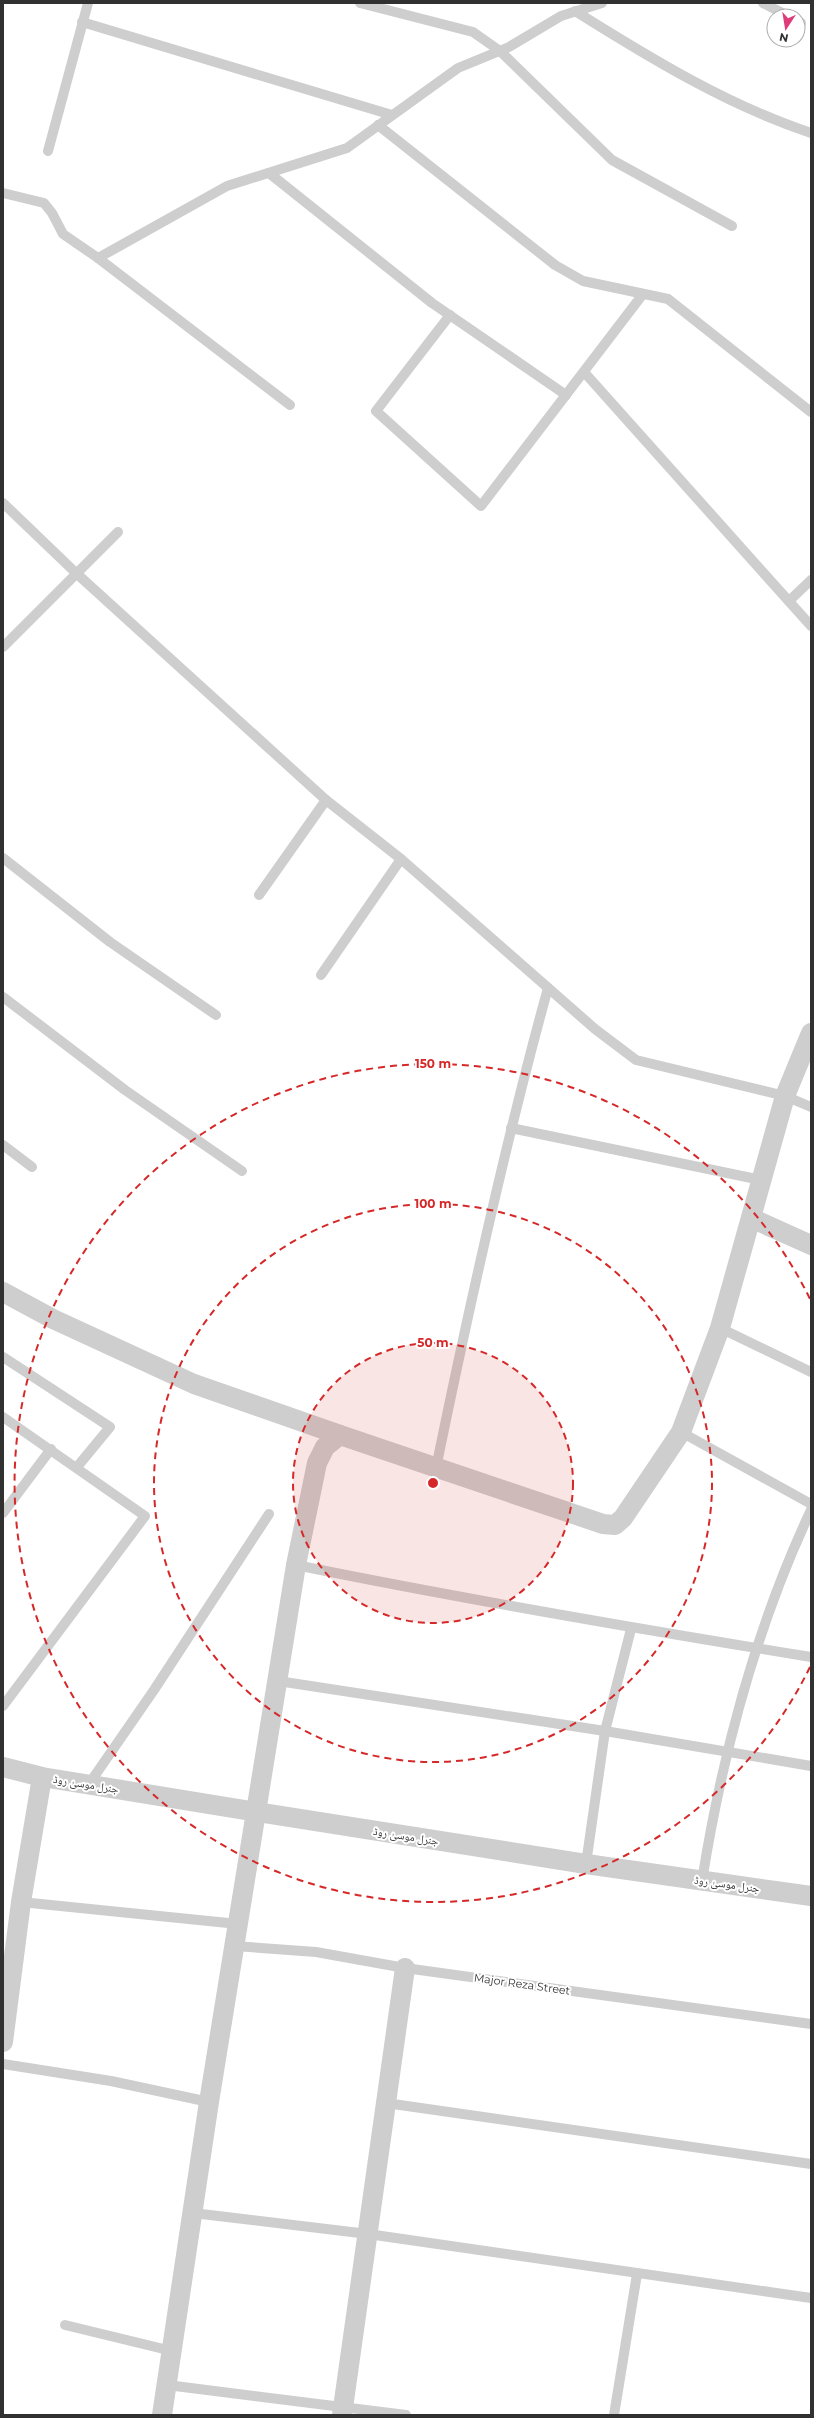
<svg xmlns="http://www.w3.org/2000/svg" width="814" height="2418" viewBox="0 0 814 2418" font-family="Montserrat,'Noto Naskh Arabic',sans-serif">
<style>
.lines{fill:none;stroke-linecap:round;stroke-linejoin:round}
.lane{stroke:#cecece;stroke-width:10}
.street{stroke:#cecece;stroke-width:20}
.ring{fill:none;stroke:#d62828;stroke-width:2;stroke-dasharray:7 5}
.labels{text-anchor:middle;stroke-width:4;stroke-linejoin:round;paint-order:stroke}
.street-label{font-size:11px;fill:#313131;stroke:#fff}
.centre{fill:#d62828;stroke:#fff;stroke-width:2}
.ring-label{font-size:12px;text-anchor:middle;font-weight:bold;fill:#d62828;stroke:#fff;stroke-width:4;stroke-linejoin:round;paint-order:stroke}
</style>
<rect width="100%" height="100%" fill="#fff"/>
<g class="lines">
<g class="lane">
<path d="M360 3 473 32 500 51 612 160 732 226"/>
<path d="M763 3 788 16"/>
<path d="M575 11C650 58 727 105 811 133"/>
<path d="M798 21 801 23"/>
<path d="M82 22 392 115"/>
<path d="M378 125 555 265 583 281 668 299 811 412"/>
<path d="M48 151 88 3"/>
<path d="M269 173 432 303 566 395"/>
<path d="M3 193 44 203 52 213 63 234 98 258 290 405"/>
<path d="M98 258 227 186 347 148 458 68 509 47 561 16 602 3"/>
<path d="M450 315 376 411 481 506 643 294"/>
<path d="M584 372 811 626"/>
<path d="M3 503 76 573 326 800 401 859 595 1029 636 1060 785 1096 811 1107"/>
<path d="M789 601 811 580"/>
<path d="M3 647 118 532"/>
<path d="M3 858 110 942 216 1015"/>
<path d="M259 895 326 800"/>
<path d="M321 975 401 859"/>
<path d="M3 997 125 1090 242 1171"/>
<path d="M511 1128 761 1180"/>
<path d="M3 1145 32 1167"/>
<path d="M720 1328 811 1372"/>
<path d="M3 1357 110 1427 77 1467"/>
<path d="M3 1417 145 1516 3 1706"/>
<path d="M681 1432 811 1504"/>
<path d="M436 1468C469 1307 504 1147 548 988"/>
<path d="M3 1513 51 1449"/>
<path d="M296 1565C467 1600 639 1629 811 1657"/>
<path d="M278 1681 605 1731 811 1766"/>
<path d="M89 1784 154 1690 269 1514"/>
<path d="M586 1864 605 1731 631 1629"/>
<path d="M702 1881C722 1755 757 1625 811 1510"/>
<path d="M21 1902 238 1924"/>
<path d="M234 1946 316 1952 405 1968 811 2024"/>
<path d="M3 2064 111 2081 209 2102"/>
<path d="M386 2103 811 2164"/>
<path d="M193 2213 368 2234 811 2298"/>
<path d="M65 2325 172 2351"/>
<path d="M167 2385 406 2415"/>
<path d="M614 2415 637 2274"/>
</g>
<g class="street">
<path d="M751 1218 811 1245"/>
<path d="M3 1292 53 1319 194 1384 340 1435"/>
<path d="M3 1767 42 1777 257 1812 586 1864 811 1896"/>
<path d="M3 2042 21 1902 42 1777"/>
<path d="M162 2415 209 2102 296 1565 317 1463 325 1447 340 1435 603 1524 615 1525 623 1518 681 1432 720 1328 785 1096 811 1033"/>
<path d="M342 2415 405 1968"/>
</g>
</g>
<circle cx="433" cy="1483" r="140" fill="#d62828" fill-opacity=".12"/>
<g class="ring">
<circle cx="433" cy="1483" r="140"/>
<circle cx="433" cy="1483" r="279"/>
<path d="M810 1667A419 419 0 1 1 810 1299"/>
</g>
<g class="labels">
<g class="street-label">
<text transform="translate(86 1784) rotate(9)" y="4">جنرل موسیٰ روڈ</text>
<text transform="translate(406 1836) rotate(9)" y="4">جنرل موسیٰ روڈ</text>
<text transform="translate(727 1884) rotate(8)" y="4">جنرل موسیٰ روڈ</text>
<text transform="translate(522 1984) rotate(8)" y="4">Major Reza Street</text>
</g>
</g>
<circle cx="433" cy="1483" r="6" class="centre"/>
<g class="ring-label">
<text x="433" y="1068">150 m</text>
<text x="433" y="1208">100 m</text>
<text x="433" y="1347">50 m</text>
</g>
<rect width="814" height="2418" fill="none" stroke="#313131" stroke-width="8"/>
<g transform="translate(786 28) rotate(192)"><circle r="19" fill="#ffffff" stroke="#adadad"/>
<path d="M0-3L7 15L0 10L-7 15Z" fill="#de3c7b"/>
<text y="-6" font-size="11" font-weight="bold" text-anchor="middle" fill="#313131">N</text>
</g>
</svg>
